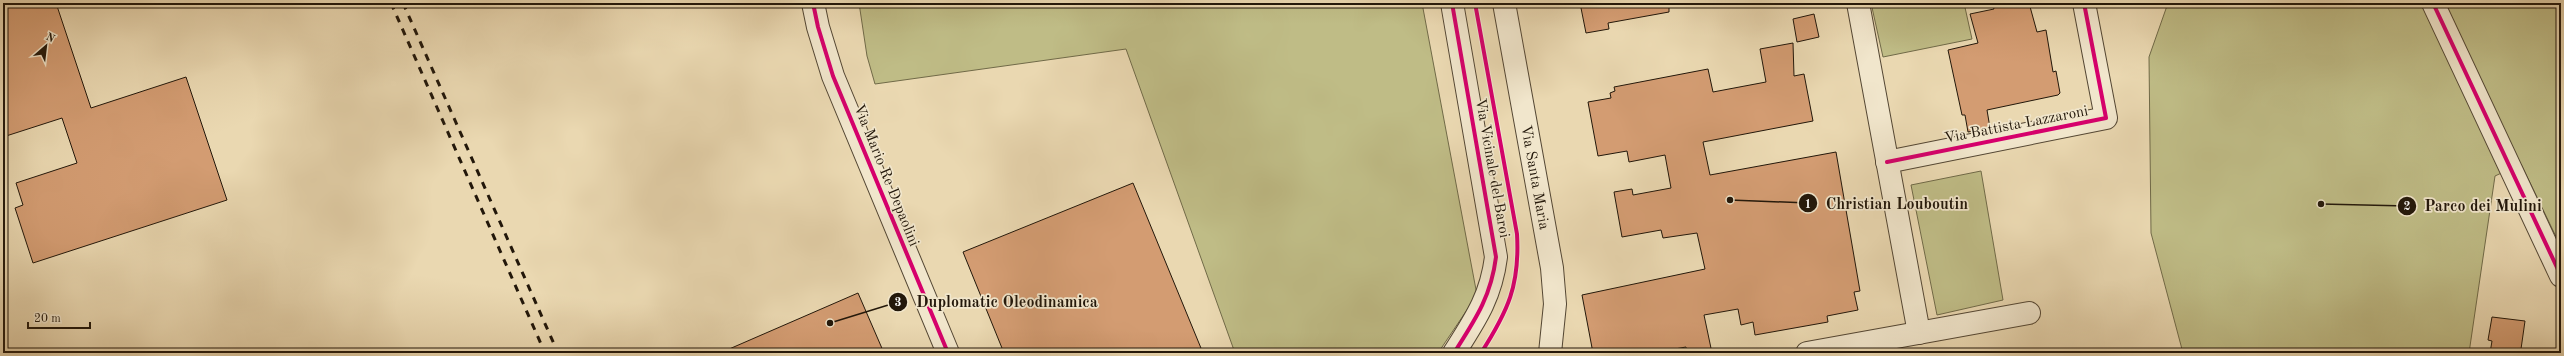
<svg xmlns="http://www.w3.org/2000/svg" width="2564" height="356" viewBox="0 0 2564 356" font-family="'Old Standard TT',serif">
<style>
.green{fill:#bfbc86;stroke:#706a48}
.building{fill:#d39c72;stroke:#22170a}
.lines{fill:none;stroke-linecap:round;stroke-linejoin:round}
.minor-casing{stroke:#544734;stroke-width:24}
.minor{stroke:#f1e6cc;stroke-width:22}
.rail{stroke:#22170a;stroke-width:3;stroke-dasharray:7 7;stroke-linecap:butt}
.cycleway-casing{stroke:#f1e6cc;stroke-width:6}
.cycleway{stroke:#d6006c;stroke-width:4}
.labels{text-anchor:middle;stroke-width:3.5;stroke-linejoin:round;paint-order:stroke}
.street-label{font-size:15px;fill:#22170a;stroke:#f1e6cc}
.leader{fill:none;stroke:#22170a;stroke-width:1.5}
.callout-dot{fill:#22170a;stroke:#f1e6cc;stroke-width:1.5}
.mark-label{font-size:12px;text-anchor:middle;font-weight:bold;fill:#fff}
.callout-label{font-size:16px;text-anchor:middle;font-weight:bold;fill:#22170a;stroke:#f1e6cc;stroke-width:3.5;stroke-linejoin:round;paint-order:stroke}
</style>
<rect width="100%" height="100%" fill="#ead8b1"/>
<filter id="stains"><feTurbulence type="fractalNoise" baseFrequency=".005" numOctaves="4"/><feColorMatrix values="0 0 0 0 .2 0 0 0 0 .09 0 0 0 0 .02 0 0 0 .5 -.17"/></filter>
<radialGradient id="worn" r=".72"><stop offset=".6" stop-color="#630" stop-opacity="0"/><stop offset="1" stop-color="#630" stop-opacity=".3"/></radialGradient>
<g class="green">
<path d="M859 3H1422L1477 295 1438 353H1235L1126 49 875 84 867 56Z"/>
<path d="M1871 3H1964L1972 39 1883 57Z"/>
<path d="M2168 3H2561V247L2521 164 2495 176 2469 353H2183L2151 233 2149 57Z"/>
<path d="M1981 171 2003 300 1937 315 1911 185Z"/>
</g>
<g class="building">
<path d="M3 3H56L91 108 186 77 227 200 33 263 15 208 23 205 16 183 77 163 62 118 3 137Z"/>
<path d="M1580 3H1669V12L1608 23 1609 29 1586 33Z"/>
<path d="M1992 3H2029L2037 32 2046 30 2053 72 2056 71 2060 93 2058 95 1987 110 1990 128 1968 132 1965 115H1962L1948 50 1978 43 1970 14 1994 9Z"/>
<path d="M1814 14 1819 37 1797 42 1793 19Z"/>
<path d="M1793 43 1794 76 1804 74 1813 121 1703 142 1710 175 1836 152 1860 291 1854 292 1858 310 1827 316 1828 322 1755 335 1753 322 1741 325 1738 309 1704 315 1712 353H1687L1686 347 1652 353H1593L1582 295 1705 269 1697 233 1663 238 1661 230 1622 237 1614 192 1632 189 1633 195 1671 188 1665 155 1629 162 1627 151 1598 156 1588 102 1611 98 1610 93 1615 91 1614 87 1708 69 1713 92 1766 82 1760 49Z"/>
<path d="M1133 183 1203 353H1004L963 252Z"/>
<path d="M858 293 884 353H720Z"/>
<path d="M2492 317 2525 321 2521 349H2517L2516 353H2490L2492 341 2488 340Z"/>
</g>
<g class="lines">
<defs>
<g id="minor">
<path d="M813 3 818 27 833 76 948 353"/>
<path d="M1452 3 1496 257C1491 297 1475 320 1454 353"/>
<path id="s1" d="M1504 3 1552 268 1555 304 1550 353"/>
<path d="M1858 3 1919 333"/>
<path d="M2433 3 2561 276"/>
<path d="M1887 162 2106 118 2084 3"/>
<path d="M1807 353 2029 313"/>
</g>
</defs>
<use href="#minor" class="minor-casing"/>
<use href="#minor" class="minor"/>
<g class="rail">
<path d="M391 3 545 353"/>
<path d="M403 3 558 353"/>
</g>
<defs>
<g id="cycleway">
<path d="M813 3 818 27 833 76 948 353"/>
<path d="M1452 3 1496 257C1491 297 1475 320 1454 353"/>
<path d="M1475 3 1517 234C1520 285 1508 311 1481 353"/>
<path d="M2433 3 2561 276"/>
<path d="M1887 162 2106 118 2084 3"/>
</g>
</defs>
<use href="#cycleway" class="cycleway-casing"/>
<use href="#cycleway" class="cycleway"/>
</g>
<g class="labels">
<g class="street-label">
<text transform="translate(2016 124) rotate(-11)" y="5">Via Battista Lazzaroni</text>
<text transform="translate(1493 168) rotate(80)" y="5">Via Vicinale del Baroi</text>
<text transform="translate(887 175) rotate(68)" y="5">Via Mario Re Depaolini</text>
<text dy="5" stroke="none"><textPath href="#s1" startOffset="177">Via Santa Maria</textPath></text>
</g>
</g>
<path class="leader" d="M1730 200L1808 203M2321 204L2407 206M830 323L898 302"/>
<g class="callout-dot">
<circle cx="1730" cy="200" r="4"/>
<circle cx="2321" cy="204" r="4"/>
<circle cx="830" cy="323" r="4"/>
<circle cx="1808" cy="203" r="10"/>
<circle cx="2407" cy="206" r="10"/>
<circle cx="898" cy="302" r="10"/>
</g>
<g class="mark-label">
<text x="1808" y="208">1</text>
<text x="2407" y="210">2</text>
<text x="898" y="306">3</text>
</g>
<g class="callout-label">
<text x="1897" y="209">Christian Louboutin</text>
<text x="2483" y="211">Parco dei Mulini</text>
<text x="1007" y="307">Duplomatic Oleodinamica</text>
</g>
<rect width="2564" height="356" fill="none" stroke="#ead8b1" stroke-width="16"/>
<rect x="4" y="4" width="2556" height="348" fill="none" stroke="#22170a" stroke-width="2"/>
<rect x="8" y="8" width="2548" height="340" fill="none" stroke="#22170a"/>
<g transform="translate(46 46) rotate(28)" stroke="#f1e6cc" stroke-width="3" paint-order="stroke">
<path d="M0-3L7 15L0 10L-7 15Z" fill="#22170a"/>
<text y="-6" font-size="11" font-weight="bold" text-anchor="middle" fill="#22170a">N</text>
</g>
<path d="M28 322v6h62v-6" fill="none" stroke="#22170a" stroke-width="2"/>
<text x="34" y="322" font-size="12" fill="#22170a" stroke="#f1e6cc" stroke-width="3" paint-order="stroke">20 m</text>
<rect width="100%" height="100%" filter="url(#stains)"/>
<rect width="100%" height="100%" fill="url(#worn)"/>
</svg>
